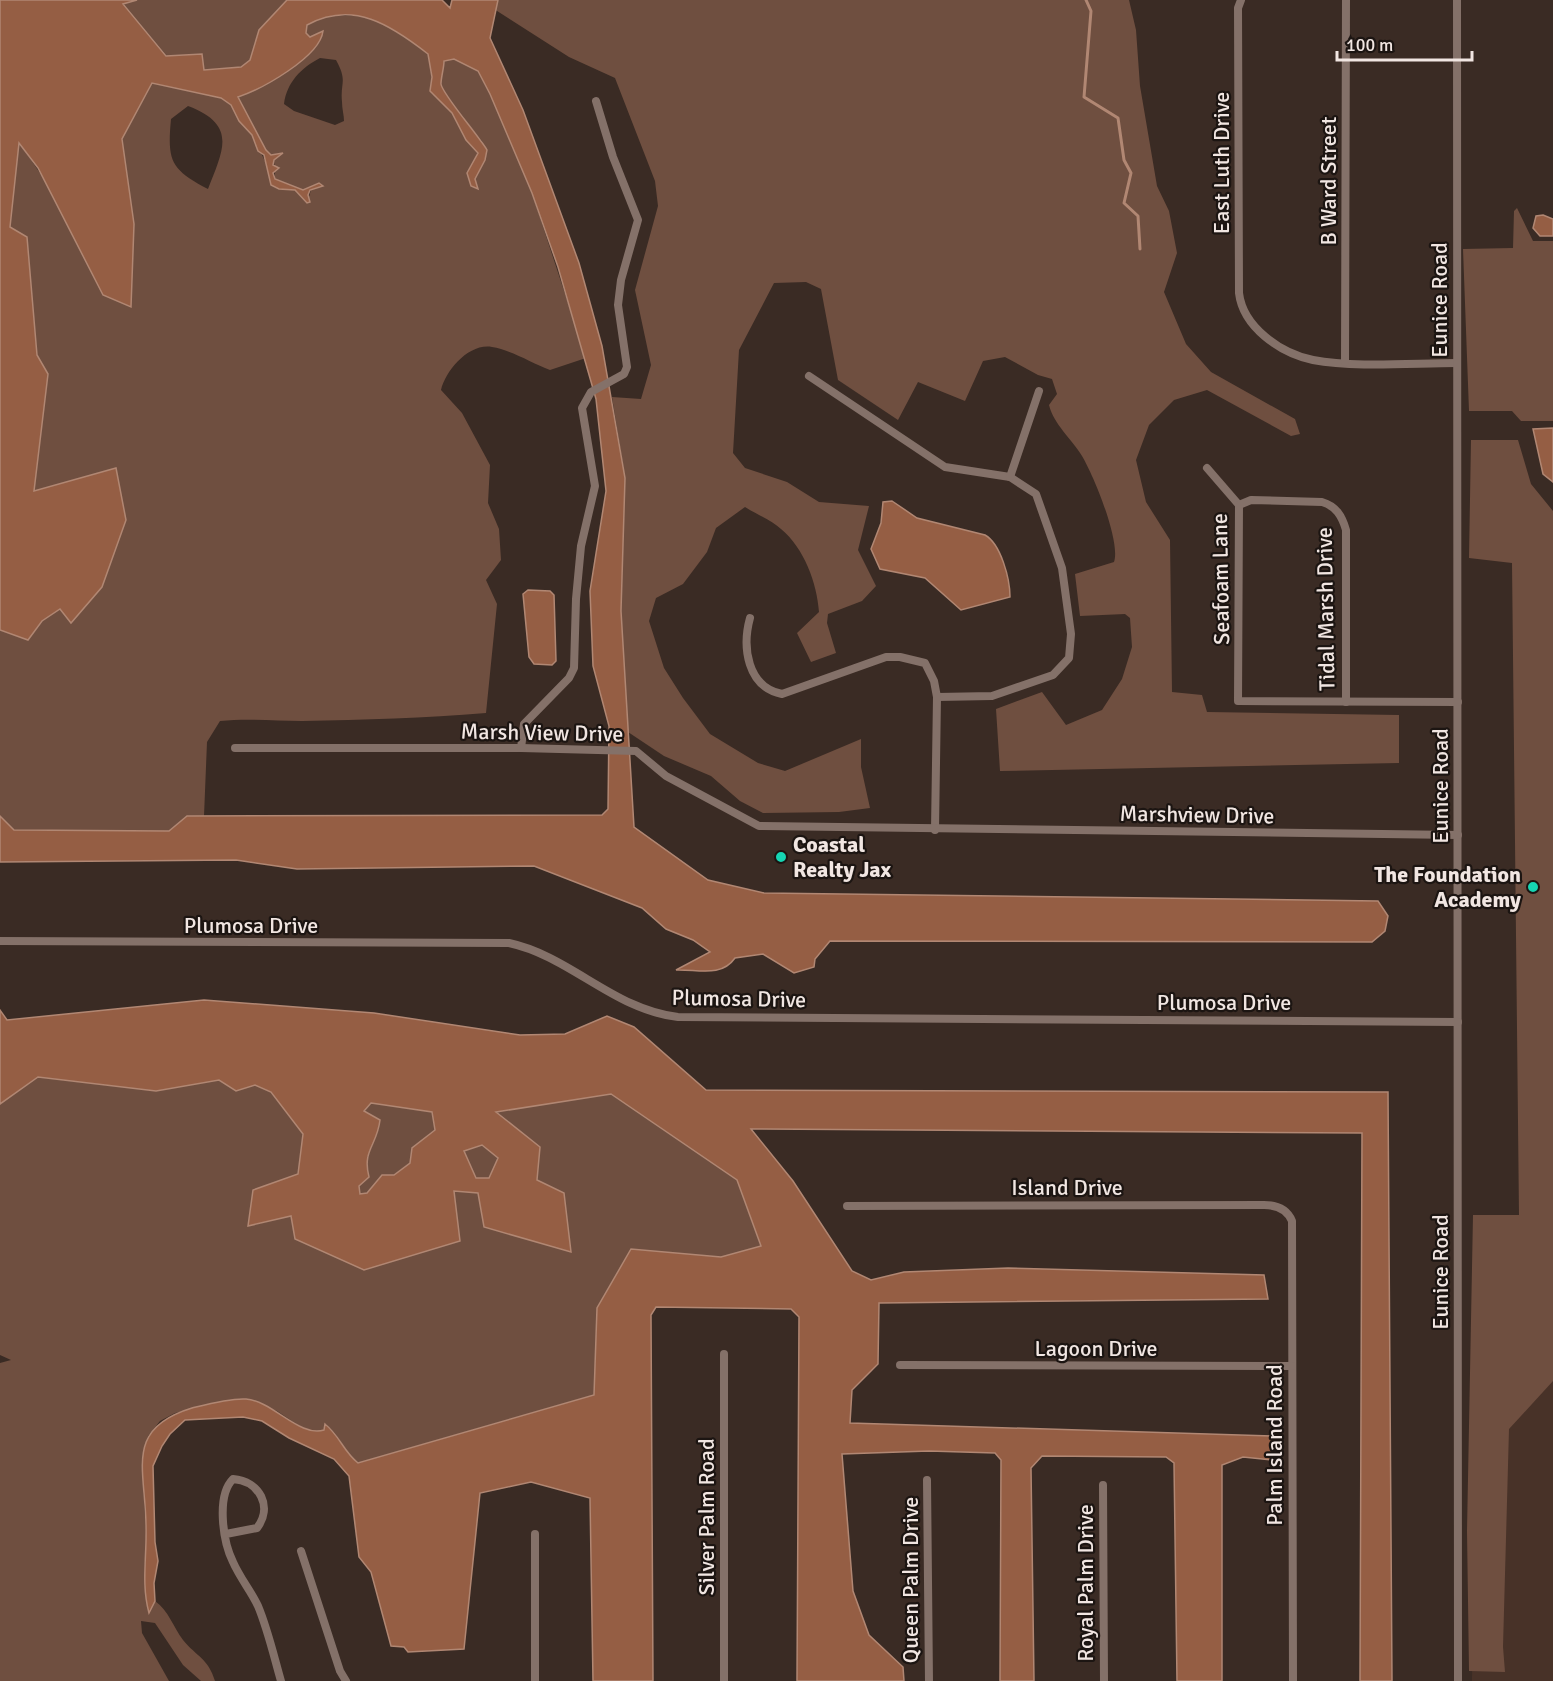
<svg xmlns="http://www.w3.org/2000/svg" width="1553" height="1681" viewBox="0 0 1553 1681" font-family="Signika,sans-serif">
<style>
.built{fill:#483228}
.green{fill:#6f4f40;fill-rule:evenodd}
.water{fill:#955e44;stroke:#b18773;stroke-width:1.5;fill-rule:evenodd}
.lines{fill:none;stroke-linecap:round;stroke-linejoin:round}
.stream{stroke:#b18773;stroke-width:3}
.minor{stroke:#847169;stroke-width:8}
.poi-dot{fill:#16d5b3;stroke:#1c1512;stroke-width:2}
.labels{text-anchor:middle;stroke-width:4.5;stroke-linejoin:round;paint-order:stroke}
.street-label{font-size:22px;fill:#f1e6e2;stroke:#1c1512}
.poi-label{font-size:22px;font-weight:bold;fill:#f1e6e2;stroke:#1c1512;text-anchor:start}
</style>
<rect width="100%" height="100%" fill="#3a2b24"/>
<path class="built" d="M1474 1335 1553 1336V1681H1472Z"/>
<g class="green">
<path d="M137 0H287L259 30 250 60 241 67 204 70 202 54 167 56 123 3Z"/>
<path d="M498 0H1129L1136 30 1140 86 1157 186 1169 211 1177 253 1164 292 1186 344 1211 372 1295 419 1300 434 1291 436 1207 390 1174 400 1149 425 1136 460 1146 502 1170 540 1172 692 1202 695 1207 712 1399 715V763L1000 771 996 709 1042 692 1066 725 1102 710 1122 679 1132 647 1130 618 1125 614 1080 616 1075 574 1114 562C1121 542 1094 476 1082 456 1072 439 1054 425 1049 405L1057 394 1052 379 1038 375 1005 357 983 361 965 401 918 382 898 420 838 380 821 289 806 282 774 283 739 350 733 453 745 468 787 482 819 502 869 506 858 550 876 586 862 601 828 614 827 623 836 653 811 662 797 633 819 612C817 583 804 548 781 529 771 520 756 514 745 507L716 528 707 552 683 584 656 598 649 621 664 668 683 698 710 734 758 763 785 771 861 739V767L870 808 839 812 763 813 740 801 711 776 664 756 628 732 621 611 625 478 612 397 641 399 651 365 635 290 658 206 655 181 615 78 569 57 494 9Z"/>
<path d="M323 16H370L398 32 428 54 432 77 430 91 452 113 466 140 478 153 467 173 477 188 475 179 485 160 482 141 443 93 441 82 444 61 454 59 477 70 490 94 532 193 586 358 550 370C532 363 511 350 492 347 469 343 446 370 441 390L462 413 490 465 488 503 499 529 501 560 486 580 497 604 486 713C425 718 364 720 302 721 275 721 248 718 220 721L207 742 204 816H187L169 831 14 830 0 816V630L28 640 42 621 60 609 71 623 34 491 48 374 37 355 27 237 10 227 19 142 130 307 134 224 122 139 152 83 221 98 231 105 239 121 252 135 279 189 295 190 307 203 311 190 322 185 319 183 303 190 275 179 274 159 281 153 271 155 266 150 238 97C260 90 321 56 322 31L311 37 306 33 307 25ZM320 58 336 60C348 82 340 82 342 102 342 109 344 115 344 121L335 125 294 111 284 104C287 82 301 68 320 58ZM188 106C238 125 223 150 208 189 171 169 167 162 171 119Z"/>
<path d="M1517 208 1533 241H1553V421H1521L1512 411H1469L1463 249 1513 248 1514 211Z"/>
<path d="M1471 440H1518L1531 484 1553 511V1381L1509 1429 1503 1647 1505 1672 1469 1671 1467 1531 1473 1215H1519L1512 563 1469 558Z"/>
<path d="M37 1077 156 1091 219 1080 236 1091 255 1084 271 1092 303 1134 299 1175 253 1190 249 1226 291 1216 453 1190 478 1193 537 1181 496 1111 611 1094 737 1180 761 1246 721 1258 631 1249 597 1308 594 1395 358 1463C344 1451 340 1436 326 1424L324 1430 316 1433 307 1431 277 1411 247 1399 175 1413 160 1421 148 1436 143 1480 146 1536 144 1581 149 1612 155 1601C169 1611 173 1627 183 1640 197 1657 208 1658 215 1681H201L183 1665 155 1623 141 1621 142 1633 169 1681H0V1363L11 1360 0 1355V1104Z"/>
<path d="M371 1103 432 1112 435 1130 412 1148 410 1163 394 1175H382L367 1193 359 1194V1186L369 1177C363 1150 377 1146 380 1120L364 1111Z"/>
<path d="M482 1145 498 1158 489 1179 476 1178 463 1151Z"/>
</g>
<g class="water">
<path d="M0 0H137L123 4 166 56 202 54 204 70 241 67 250 60 259 30 287 0H442L450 8 452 0H498L490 38 523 110 579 263 602 346 625 478 621 611 634 827 708 880 764 893 1378 901 1388 916 1385 931 1372 942 830 941 815 959 814 967 794 973 763 954 735 958C721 978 697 969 676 970L710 952 693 940 666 929 642 908 534 866 297 869 236 860 0 862V816L14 830 169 831 187 816 602 815 608 809 609 726 593 666 590 591 606 491 596 399 558 267 532 193 490 94 478 71 454 59 444 61C444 68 441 77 441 84 442 94 479 136 487 150L485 160 475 179 478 189 471 186 467 173 478 153 466 140 452 113 430 91 432 77 428 54C391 25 353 0 307 25L306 33 310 37 323 31C320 57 262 89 238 97L266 150 271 155 283 153 274 160 273 165 279 168 273 173 275 179 303 190 319 183 323 186 310 190 308 195 310 202 307 203 295 190 279 189 271 185 264 155 258 151 252 135 239 121 231 105 221 98 152 83 122 139 134 224 131 307 103 295 38 168 19 143 10 227 27 237 37 355 48 374 34 491 116 468 126 520 102 587 71 623 60 609 42 621 28 640 0 630Z"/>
<path d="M1543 215 1553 219V236H1540L1533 228 1536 216Z"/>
<path d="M1553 428V482L1543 474 1533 429Z"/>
<path d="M892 501 917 518 985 535C1001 544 1010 579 1010 597L961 610 925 578 880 569 871 549 881 523 883 502Z"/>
<path d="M528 590 550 591 554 595 556 661 552 665 534 664 529 657 523 594Z"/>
<path d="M204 1000 374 1013 520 1035 565 1034 607 1016 634 1027 706 1090 1388 1092 1392 1681H1360L1362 1133 751 1129 793 1181 852 1271 871 1280 904 1272 1008 1268 1264 1275 1268 1299 879 1303 878 1364 852 1390 850 1423 1272 1436V1460L1243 1457 1222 1465V1681H1177L1174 1463 1166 1457 1042 1456 1031 1468 1034 1681H1000L1001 1460 995 1453 929 1451 842 1454 853 1591 869 1635 903 1667 904 1681H797L799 1317 791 1309 656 1307 651 1315 653 1681H593L590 1498 531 1482 480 1493 464 1649 408 1652 404 1647 391 1646 371 1572 359 1557 349 1476 334 1459 289 1438 262 1421 243 1417 185 1420 170 1434 162 1446 153 1466 155 1542 158 1561 154 1583 155 1601 149 1613C141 1584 147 1556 146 1527 146 1470 123 1429 192 1408 208 1404 230 1398 246 1399 273 1401 300 1438 324 1430L325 1424C340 1436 343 1451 358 1463L594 1395 597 1308 631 1249 721 1257 761 1246 737 1180 611 1094 496 1112 540 1147 537 1180 564 1193 571 1252 484 1227 478 1193 454 1191 460 1241 364 1270 295 1239 291 1216 248 1226 253 1190 298 1174 303 1134 271 1092 255 1085 236 1091 219 1080 156 1091 38 1077 0 1104V1010L7 1020ZM371 1103 432 1112 435 1130 412 1148 410 1163 394 1175H382L367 1193 360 1194 359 1186 369 1177C362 1150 377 1146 380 1120L364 1111ZM482 1145 498 1158 489 1178H476L464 1151Z"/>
</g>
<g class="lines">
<path class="stream" d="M1086 0 1091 11 1084 97 1118 118 1124 160 1131 173 1124 203 1138 216 1140 249"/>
<g class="minor">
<path d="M1241 0 1238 8 1239 293C1243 327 1280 353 1313 360 1355 368 1413 363 1457 363"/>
<path d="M1457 0 1458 1681"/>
<path d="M1345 362 1346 0"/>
<path d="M809 376 945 467 1010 477 1036 494 1062 568 1071 634 1069 658 1053 675 992 696 937 697"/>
<path d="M1207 468 1239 505 1238 701 1458 702"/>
<path d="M1010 477 1039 391"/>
<path d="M1239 505 1251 500 1322 502C1336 506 1342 516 1346 530V702"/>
<path d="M750 618C742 647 747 687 782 694L886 657H900L925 663 934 681 937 697 935 830"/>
<path d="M235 748H521L636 751 666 776 759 826 1458 835"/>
<path d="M521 748 524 724 569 678 574 668 576 599 581 546 595 486 582 408 591 392 624 374 627 367 618 305 621 280 638 220 613 157 596 101"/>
<path d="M0 941 509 943C570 956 614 1010 678 1017L1458 1022"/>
<path d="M847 1206 1264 1205C1277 1205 1287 1209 1292 1221L1293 1681"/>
<path d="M900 1365 1292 1366"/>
<path d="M927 1480 929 1681"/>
<path d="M1103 1485 1104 1681"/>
<path d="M226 1534 257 1528C273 1507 260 1481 233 1479 216 1496 223 1542 233 1562 240 1578 251 1591 258 1606 268 1630 274 1657 281 1681"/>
<path d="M301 1551 340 1671 346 1681"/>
<path d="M535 1681V1534"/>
<path d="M724 1681V1354"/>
</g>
</g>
<g class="poi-dot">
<circle cx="781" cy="857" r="6"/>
<circle cx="1533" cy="887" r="6"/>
</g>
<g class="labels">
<g class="street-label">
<text transform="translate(1221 163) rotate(-90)" y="8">East Luth Drive</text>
<text transform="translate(1328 181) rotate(-90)" y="8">B Ward Street</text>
<text transform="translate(1439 300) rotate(-90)" y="8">Eunice Road</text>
<text transform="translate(1220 579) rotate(-91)" y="8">Seafoam Lane</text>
<text transform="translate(1325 609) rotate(-91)" y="8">Tidal Marsh Drive</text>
<text transform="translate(542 732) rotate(1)" y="8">Marsh View Drive</text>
<text transform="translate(1440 786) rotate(-90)" y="8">Eunice Road</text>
<text transform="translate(1197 814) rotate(1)" y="8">Marshview Drive</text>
<text x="251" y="933">Plumosa Drive</text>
<text transform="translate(739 998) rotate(1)" y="8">Plumosa Drive</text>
<text x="1224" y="1010">Plumosa Drive</text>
<text x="1067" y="1195">Island Drive</text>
<text transform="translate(1440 1272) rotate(-90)" y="8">Eunice Road</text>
<text x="1096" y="1356">Lagoon Drive</text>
<text transform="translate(1274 1445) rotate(-90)" y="8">Palm Island Road</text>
<text transform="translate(706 1517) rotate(-90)" y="8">Silver Palm Road</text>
<text transform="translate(910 1580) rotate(-90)" y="8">Queen Palm Drive</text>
<text transform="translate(1085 1583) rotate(-90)" y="8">Royal Palm Drive</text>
</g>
<g class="poi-label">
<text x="793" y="852">Coastal<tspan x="793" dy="25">Realty Jax</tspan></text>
<text x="1521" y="882" text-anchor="end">The Foundation<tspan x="1521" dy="25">Academy</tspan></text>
</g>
</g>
<path d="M1337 51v9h135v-9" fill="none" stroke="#f1e6e2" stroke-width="3"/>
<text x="1346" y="51" font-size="18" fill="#f1e6e2" stroke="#1c1512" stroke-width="4.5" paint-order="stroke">100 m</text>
</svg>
